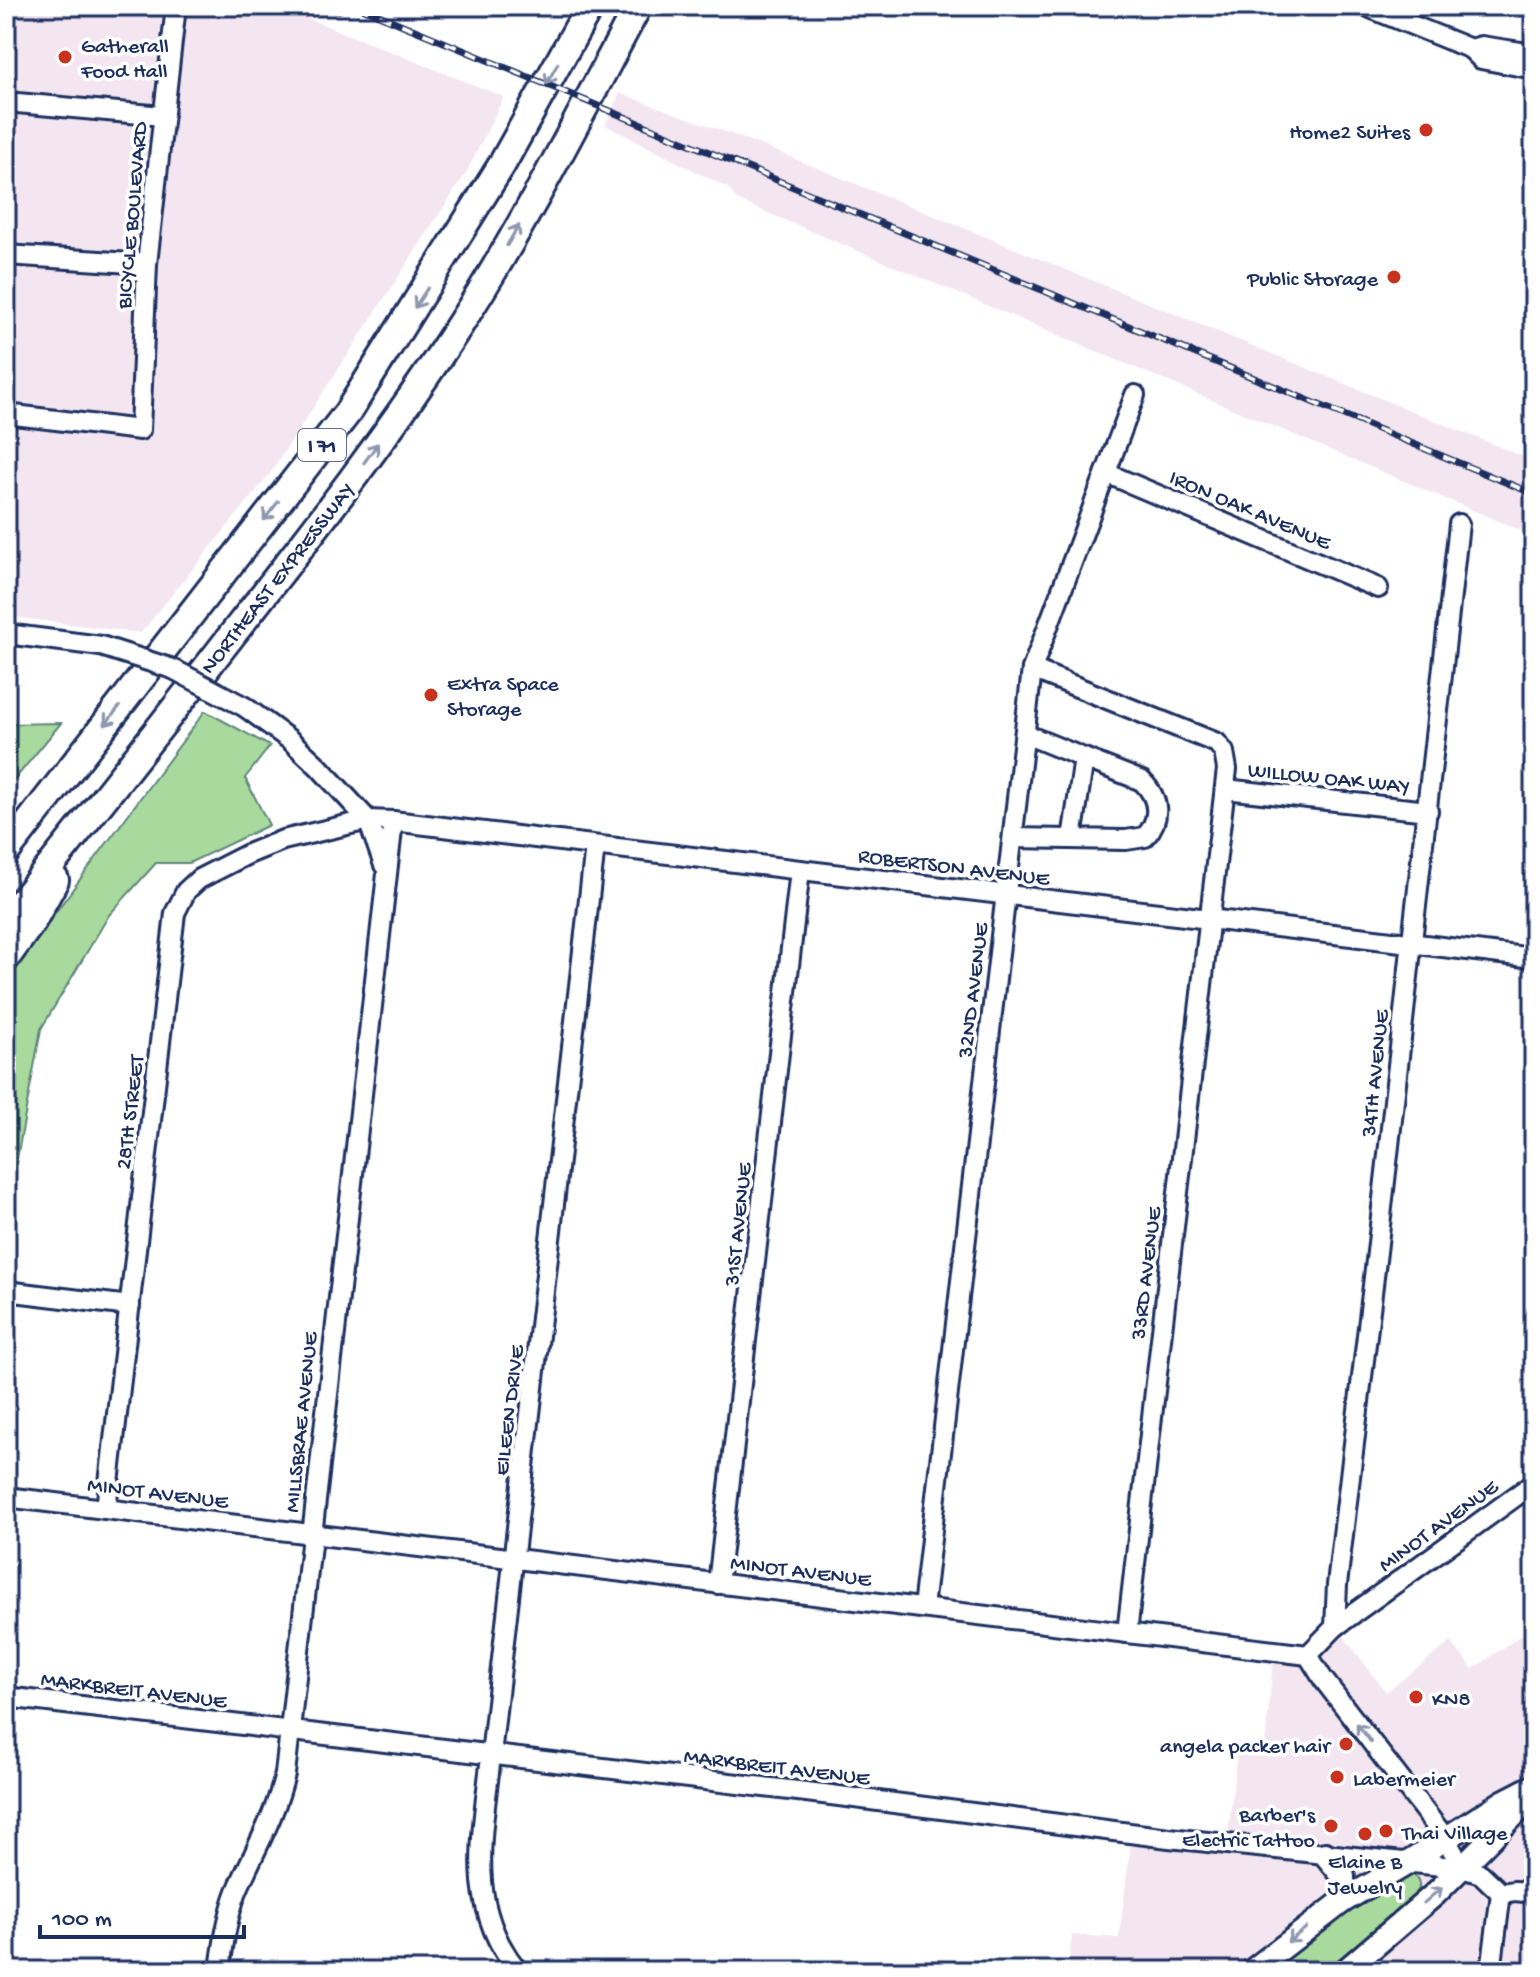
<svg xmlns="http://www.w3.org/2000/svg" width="1540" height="1977" viewBox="0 0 1540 1977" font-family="'Gochi Hand',sans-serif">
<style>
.built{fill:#f4e6f0}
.green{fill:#a7da9c;stroke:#61847d;stroke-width:2}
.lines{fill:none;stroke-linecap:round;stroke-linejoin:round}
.minor-casing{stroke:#1b2f5e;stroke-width:24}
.major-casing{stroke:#1b2f5e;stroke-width:28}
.highway-casing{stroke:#1b2f5e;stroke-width:32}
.minor{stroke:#fff;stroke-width:18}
.major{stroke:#fff;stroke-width:22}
.highway{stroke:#fff;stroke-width:26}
.rail-casing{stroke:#1b2f5e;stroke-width:7}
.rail{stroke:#fff;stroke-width:4;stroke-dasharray:12;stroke-linecap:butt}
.minor-bridge-casing{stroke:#1b2f5e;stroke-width:24;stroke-linecap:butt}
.minor-bridge{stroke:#fff;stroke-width:18}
.oneway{stroke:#8d97ae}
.poi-dot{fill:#c8321e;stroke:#fff;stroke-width:3}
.labels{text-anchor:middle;stroke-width:7;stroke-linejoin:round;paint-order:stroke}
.shield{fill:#fff;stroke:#5f6d8e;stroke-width:2}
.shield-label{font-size:20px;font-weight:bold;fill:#1b2f5e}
.poi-label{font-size:22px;fill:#1b2f5e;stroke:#fff;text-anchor:start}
.street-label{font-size:22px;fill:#1b2f5e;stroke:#fff}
</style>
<rect width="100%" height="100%" fill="#fff"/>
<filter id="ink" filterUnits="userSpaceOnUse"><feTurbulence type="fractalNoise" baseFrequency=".0125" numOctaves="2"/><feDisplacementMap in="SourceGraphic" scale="16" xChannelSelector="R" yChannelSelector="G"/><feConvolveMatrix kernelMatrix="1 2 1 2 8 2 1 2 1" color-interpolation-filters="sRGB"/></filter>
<g filter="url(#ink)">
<g class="built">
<path d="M6 6H277L504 97 466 173 270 474 141 633 6 616Z"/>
<path d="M620 93 761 145 1534 461V536L737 200 728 188 605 125Z"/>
<path d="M1336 1626 1386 1692 1451 1642 1473 1669 1534 1626V1971H1068L1072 1935 1119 1938 1132 1834 1227 1845 1238 1742 1265 1745 1274 1651 1308 1655Z"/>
</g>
<g class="green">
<path d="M205 711 270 746 245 778 269 825 189 863H156L109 915 41 1029 15 1169H6V979Z"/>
<path d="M61 723 6 790V724Z"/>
<path d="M1402 1874C1409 1874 1415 1873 1418 1880 1426 1897 1393 1911 1384 1921 1369 1939 1357 1958 1335 1969 1323 1976 1282 1971 1266 1971L1310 1936Z"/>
</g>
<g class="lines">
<defs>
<g id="minor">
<path d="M1365 6 1471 49 1481 59 1534 69"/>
<path d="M1471 49 1481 46 1534 54"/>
<path d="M6 102 163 116"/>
<path d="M6 255 147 264"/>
<path d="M6 414 140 430 147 264 176 6"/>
<path d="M1106 473 1378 588"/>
<path d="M6 634 101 646"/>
<path d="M1032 669 1217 743 1224 752 1227 769 1127 1633"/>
<path d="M245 707 290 740 318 766 368 820 393 821 1534 958"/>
<path d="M1025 734 1084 758"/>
<path d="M1225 789 1428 811"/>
<path d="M1013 838 1126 840 1145 837C1161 819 1160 799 1142 781L1084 758 1072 839"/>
<path d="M6 1291 130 1306"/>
<path d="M6 1497 1308 1655"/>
<path d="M106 1509 175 913 186 891 199 879 248 854 283 840 368 820 384 865"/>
<path d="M718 1584 800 870"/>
<path d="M923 1608 1032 669 1135 395"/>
<path d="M1335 1627 1337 1585 1377 1252 1459 524"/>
<path d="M1308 1655 1335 1627 1534 1483"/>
<path d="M1308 1655 1323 1679 1446 1839 1462 1868"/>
<path d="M6 1697 823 1794 1169 1838 1462 1868 1481 1874 1501 1893"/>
<path d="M1501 1893 1515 1891 1534 1893"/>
<path d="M220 1971C223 1944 227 1917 237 1891 254 1851 275 1817 285 1774L393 821"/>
<path d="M518 1971C464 1905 483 1833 491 1755L595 846"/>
<path d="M1491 1971 1501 1893"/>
</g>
<g id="major">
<path d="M1325 1854 1343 1876V1901"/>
<path d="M1252 1971 1343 1901 1408 1863 1503 1802 1534 1786"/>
<path d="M1345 1971 1435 1894 1534 1795"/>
</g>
<g id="highway">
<path d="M6 852 348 412 501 166 590 6"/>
<path d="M6 921C85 824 162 725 239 626 316 528 393 429 461 323 526 222 581 113 638 6"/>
<path d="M6 958 32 922 55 880"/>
</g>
</defs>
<use href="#minor" class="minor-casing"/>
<use href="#major" class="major-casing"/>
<use href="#highway" class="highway-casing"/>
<use href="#minor" class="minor"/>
<use href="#major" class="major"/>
<use href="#highway" class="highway"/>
<defs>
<g id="rail">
<path d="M326 6 339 10"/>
<path d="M357 6 1534 494"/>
</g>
</defs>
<use href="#rail" class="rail-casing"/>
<use href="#rail" class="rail"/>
<defs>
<path id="minor-bridge" d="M101 646 173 669 245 707"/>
</defs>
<use href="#minor-bridge" class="minor-bridge-casing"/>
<use href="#minor-bridge" class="minor-bridge"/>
</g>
<defs><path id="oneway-shaft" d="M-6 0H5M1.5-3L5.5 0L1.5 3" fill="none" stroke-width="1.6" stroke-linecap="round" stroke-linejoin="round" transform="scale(2)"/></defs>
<g class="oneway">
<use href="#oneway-shaft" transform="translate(552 74) rotate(119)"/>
<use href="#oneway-shaft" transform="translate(513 235) rotate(-60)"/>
<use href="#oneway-shaft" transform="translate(421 298) rotate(123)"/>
<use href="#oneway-shaft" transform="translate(371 453) rotate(-54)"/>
<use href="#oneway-shaft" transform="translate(271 511) rotate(128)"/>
<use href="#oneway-shaft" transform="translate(112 716) rotate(128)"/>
<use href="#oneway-shaft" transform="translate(1364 1733) rotate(-127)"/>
<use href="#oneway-shaft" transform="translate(1433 1895) rotate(-41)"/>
<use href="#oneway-shaft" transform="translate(1297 1935) rotate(142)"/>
</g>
</g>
<g class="poi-dot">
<circle cx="65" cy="57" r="8"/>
<circle cx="1426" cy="130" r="8"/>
<circle cx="1394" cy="277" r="8"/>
<circle cx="431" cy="695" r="8"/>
<circle cx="1416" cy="1697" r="8"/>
<circle cx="1346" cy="1744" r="8"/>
<circle cx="1337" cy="1777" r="8"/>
<circle cx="1331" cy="1826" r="8"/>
<circle cx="1386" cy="1831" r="8"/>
<circle cx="1365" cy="1834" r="8"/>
</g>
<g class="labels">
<rect class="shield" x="298" y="429" width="48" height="32" rx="6"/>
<g class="shield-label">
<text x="322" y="452">I 71</text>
</g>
<g class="poi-label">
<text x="81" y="52">Gatherall<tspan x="81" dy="25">Food Hall</tspan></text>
<text x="1410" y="138" text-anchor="end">Home2 Suites</text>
<text x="1378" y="285" text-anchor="end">Public Storage</text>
<text x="447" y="690">Extra Space<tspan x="447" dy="25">Storage</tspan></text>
<text x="1432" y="1705">KN8</text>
<text x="1330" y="1752" text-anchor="end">angela packer hair</text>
<text x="1353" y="1785">Labermeier</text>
<text x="1315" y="1821" text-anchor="end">Barber's<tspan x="1315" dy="25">Electric Tattoo</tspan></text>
<text x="1402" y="1839">Thai Village</text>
<text x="1365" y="1868" text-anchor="middle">Elaine B<tspan x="1365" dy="25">Jewelry</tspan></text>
</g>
<g class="street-label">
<text transform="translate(130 215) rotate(-85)" y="8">BICYCLE BOULEVARD</text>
<text transform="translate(1251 508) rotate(23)" y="8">IRON OAK AVENUE</text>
<text transform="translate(276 577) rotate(-52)" y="8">NORTHEAST EXPRESSWAY</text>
<text transform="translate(1329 776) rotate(6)" y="8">WILLOW OAK WAY</text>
<text transform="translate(954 865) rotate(7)" y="8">ROBERTSON AVENUE</text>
<text transform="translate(971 990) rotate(-83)" y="8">32ND AVENUE</text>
<text transform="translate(1373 1073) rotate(-84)" y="8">34TH AVENUE</text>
<text transform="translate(128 1112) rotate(-83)" y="8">28TH STREET</text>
<text transform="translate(736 1224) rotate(-84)" y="8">31ST AVENUE</text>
<text transform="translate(1144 1273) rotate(-83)" y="8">33RD AVENUE</text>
<text transform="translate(507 1410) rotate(-83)" y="8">EILEEN DRIVE</text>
<text transform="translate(299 1422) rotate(-84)" y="8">MILLSBRAE AVENUE</text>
<text transform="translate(158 1491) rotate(7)" y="8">MINOT AVENUE</text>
<text transform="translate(1437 1524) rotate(-36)" y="8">MINOT AVENUE</text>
<text transform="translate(801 1569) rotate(7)" y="8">MINOT AVENUE</text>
<text transform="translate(134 1688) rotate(7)" y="8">MARKBREIT AVENUE</text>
<text transform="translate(777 1765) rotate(7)" y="8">MARKBREIT AVENUE</text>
</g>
</g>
<rect width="1540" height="1977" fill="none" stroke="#fff" stroke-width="32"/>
<rect x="16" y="16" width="1508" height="1945" fill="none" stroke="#1b2f5e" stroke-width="3" filter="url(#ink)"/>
<path d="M40 1925v12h204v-12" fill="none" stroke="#1b2f5e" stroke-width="4"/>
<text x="52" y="1925" font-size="24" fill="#1b2f5e" stroke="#ffffff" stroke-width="6" paint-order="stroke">100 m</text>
</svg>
